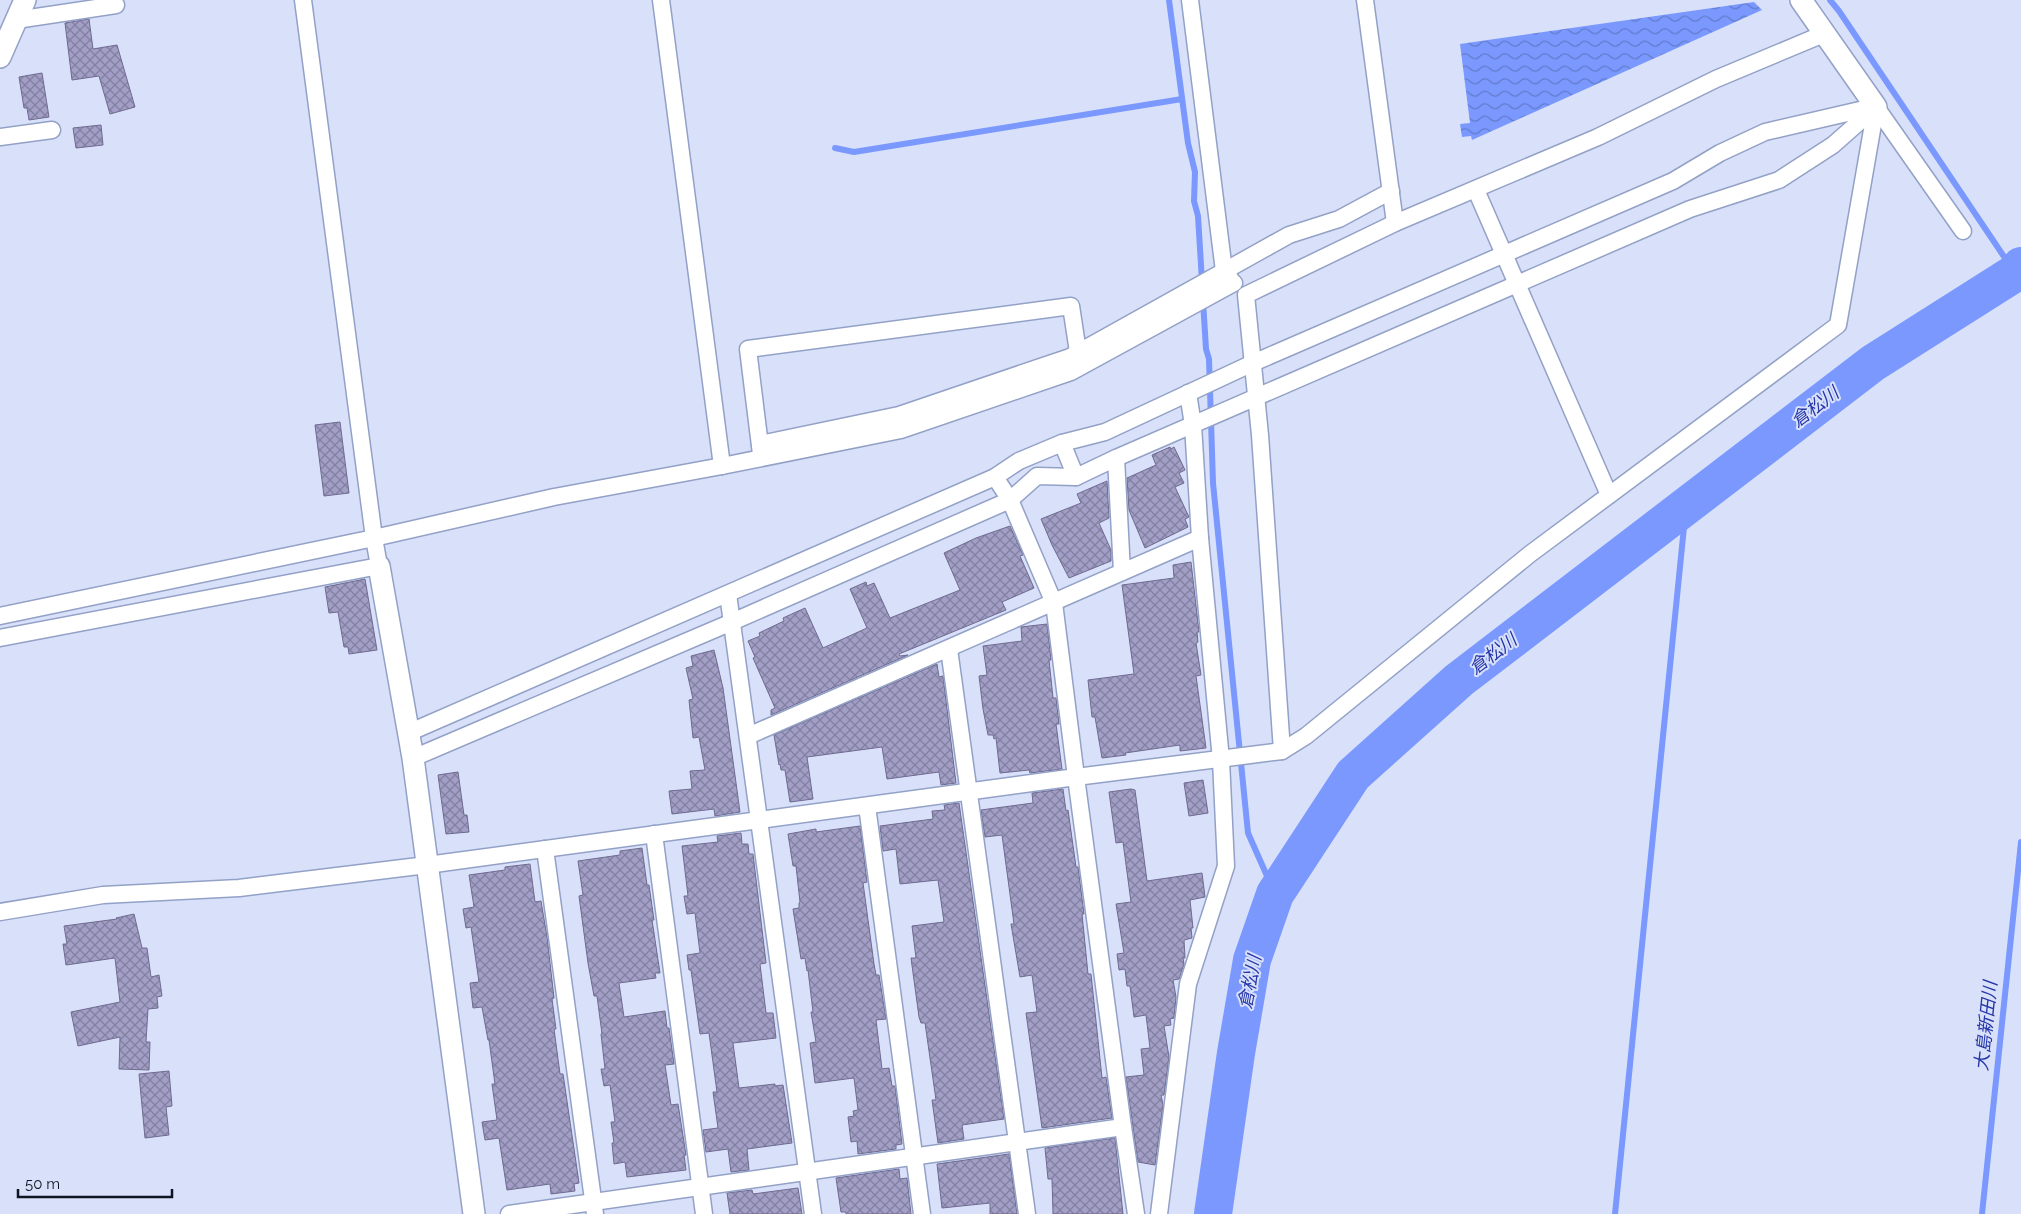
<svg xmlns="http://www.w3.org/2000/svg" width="2021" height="1214" viewBox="0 0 2021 1214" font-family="Raleway,'Noto Sans JP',sans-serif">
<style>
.water{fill:url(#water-waves)}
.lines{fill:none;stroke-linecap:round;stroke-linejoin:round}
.stream{stroke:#7a98fe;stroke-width:6}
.river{stroke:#7a98fe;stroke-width:38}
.building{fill:url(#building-cross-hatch);stroke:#6f6a90}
.minor-casing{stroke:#93a1c7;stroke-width:19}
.tertiary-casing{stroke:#93a1c7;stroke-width:24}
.minor{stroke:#fff;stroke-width:16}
.tertiary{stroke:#fff;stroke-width:21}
.labels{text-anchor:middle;stroke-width:4;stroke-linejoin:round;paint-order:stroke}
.water-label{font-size:18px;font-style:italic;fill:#2636a9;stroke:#d8e1f9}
</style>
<defs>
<pattern id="water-waves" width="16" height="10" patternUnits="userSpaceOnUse" patternTransform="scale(1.25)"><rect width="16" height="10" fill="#7a98fe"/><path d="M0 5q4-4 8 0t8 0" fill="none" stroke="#627bcd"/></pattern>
<pattern id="building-cross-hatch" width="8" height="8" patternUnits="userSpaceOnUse" patternTransform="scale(1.25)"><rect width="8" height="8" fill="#a29ec6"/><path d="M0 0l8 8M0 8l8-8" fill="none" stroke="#8280a0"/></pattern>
</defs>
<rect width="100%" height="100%" fill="#d8e1f9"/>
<path class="water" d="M1754 2 1762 10 1472 140 1471 136 1462 137 1460 124 1470 123 1460 44Z"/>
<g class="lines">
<g class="stream">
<path d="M1169 0 1188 143 1195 172 1194 201 1198 216 1202 281"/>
<path d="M1830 0 1839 11 2015 273"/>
<path d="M835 148 854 152 1182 99"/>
<path d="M1203 301 1206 349 1209 359 1213 483 1248 833 1275 894"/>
<path d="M1615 1214 1686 507"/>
<path d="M1982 1214 2021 842"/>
</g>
<path class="river" d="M1213 1214 1236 1053 1252 960 1275 894 1353 775 1459 680 1873 363 2015 273 2021 266"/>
</g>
<g class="building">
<path d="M89 19 93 49 117 45 135 107 110 114 99 76 72 80 65 23Z"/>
<path d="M42 73 49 117 29 120 27 108H24L19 77Z"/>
<path d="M101 125 103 145 76 148 73 128Z"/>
<path d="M340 422 349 493 324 496 315 425Z"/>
<path d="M1170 447 1171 449 1174 447 1185 470 1179 473 1184 483 1175 487 1189 517 1185 519 1188 527 1145 548 1129 510 1127 478 1156 465 1152 455Z"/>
<path d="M1107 481 1109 518 1099 523 1111 550V561L1069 578 1052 545 1041 519 1081 503 1077 494Z"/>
<path d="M1010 526 1023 555 1020 556 1034 588 1002 602 1006 610 899 654 900 656 908 655 771 715V710L775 708 753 658 755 657 748 641 760 636 759 633 784 621 783 618 805 608 823 648 867 628 850 589 866 582 867 586 874 583 890 618 960 590 944 553 976 538Z"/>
<path d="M1191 562 1199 632H1197L1198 642 1196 643 1201 675 1196 676 1206 748 1180 751V745L1125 753 1126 755 1102 758 1095 717H1092L1088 680 1134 674 1122 585 1174 578 1173 565Z"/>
<path d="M365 579 377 650 349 654 348 647H344L338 612 329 613 325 587Z"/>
<path d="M1047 624 1051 660H1049L1053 698H1056L1059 724H1056L1062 769 1030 773 1029 770 1000 773 996 738 994 739 993 735H988L983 709 979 676 987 675 983 646 1022 641 1021 627Z"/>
<path d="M714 650 723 688 740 812 715 816 714 809 672 814 669 791 692 789 690 771 705 770 699 737 693 738 689 700 693 699 686 668 693 666 691 656Z"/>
<path d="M937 664 939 677 943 676 956 783 941 785 939 772 887 779 882 747 807 757 813 799 790 802 785 770H781L780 764 779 765 774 735Z"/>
<path d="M458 772 464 815H467L469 832 446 834 438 775Z"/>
<path d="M1203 780 1208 813 1189 816 1184 783Z"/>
<path d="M1063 789 1066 811 1068 810 1076 867H1078L1084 914H1082L1088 974H1091L1102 1078 1106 1077 1112 1118 1042 1128 1026 1013 1037 1012 1032 975 1020 977 1011 924H1014L1002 835 985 837 981 810 1033 803 1032 793Z"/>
<path d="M1131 789 1135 790 1147 881 1202 873 1205 897 1190 900 1193 928H1191L1192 938 1184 940 1185 958H1183L1184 964 1179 979 1173 980 1176 997 1174 1018 1170 1019 1171 1025 1164 1026 1169 1057 1164 1095H1161L1163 1105 1155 1165 1138 1162 1126 1077 1144 1075 1141 1049 1150 1048 1146 1015 1134 1017 1130 986H1127L1125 969 1119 970 1117 954 1124 953 1116 904 1131 902 1123 842 1116 843 1109 792Z"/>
<path d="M959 803 1004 1119 962 1125 964 1139 938 1143 932 1100H936L925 1023H921L919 1017 911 958H916L912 926 944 922 938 880 900 884 896 849 883 851 880 826 933 819 932 811 945 810 944 805Z"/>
<path d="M860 826 867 882 863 883 874 964 876 975H879L886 1019 876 1020 882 1069 889 1068 892 1086H895L902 1144 896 1145V1149L858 1154 857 1141 851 1142 848 1117 854 1116 853 1111 858 1110 854 1078 815 1083 810 1043 816 1042 811 1012H813L808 970 807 971 805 958 801 959 793 909 799 908V903L800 902 796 866H793L788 834 816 829V832Z"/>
<path d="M741 833 742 844H748L749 854H753L766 963 760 964 766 1013H773L776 1038 733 1043 739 1088 775 1084V1086L783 1085 792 1143 747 1149 749 1170 731 1172 728 1149 706 1152 703 1130 718 1128 713 1092H717L709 1033 700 1034 691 970H689L687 955 700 953 695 913 687 914 684 896H688L682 846 718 842 717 836Z"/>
<path d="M642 848 647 885H649L654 920H652L660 973H655L656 978 619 983 624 1017 665 1011 667 1028H669L674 1064 665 1065 671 1105 678 1104 686 1155H684L686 1170 627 1177 625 1162 614 1164 612 1143H614L611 1122H615L610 1085 604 1086 601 1069H605L601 1034H602L597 996H594L588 963 579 896 583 895 578 861 620 855V851Z"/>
<path d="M530 864 535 902 541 901 547 937 554 998 552 999 556 1029H554L560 1074H563L579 1183 574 1184 575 1191 551 1194 550 1184 507 1190 499 1138 485 1140 482 1122 497 1120 492 1084H495L489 1040H488L482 1007 473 1008 470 983 479 982 471 927 466 928 463 909 474 907 469 875 505 870V867Z"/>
<path d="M134 914 142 948H147L151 977 159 975 162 996 157 997 158 1008 148 1009 146 1042H150L149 1070 119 1069 120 1037 78 1046 71 1012 120 1002 115 958 66 965 63 944H67L64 926 117 919 116 918Z"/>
<path d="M169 1071 172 1106 166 1107 169 1135 145 1138 139 1074Z"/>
<path d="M1115 1138 1123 1214H1053L1052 1179H1048L1045 1148Z"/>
<path d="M1009 1154 1017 1214H990V1203L942 1208 937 1164Z"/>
<path d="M899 1169 900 1179 907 1178 911 1214H846V1212H841L836 1178Z"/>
<path d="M798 1188 802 1214H730L727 1193 752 1190 753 1194Z"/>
</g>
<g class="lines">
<defs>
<g id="minor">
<path d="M661 0 722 466"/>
<path d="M1190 0 1224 271 1230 278"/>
<path d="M1365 0 1395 223"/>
<path d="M16 20 116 5"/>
<path d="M1876 107 1963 231"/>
<path d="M0 137 52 130"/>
<path d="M1476 190 1609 495"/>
<path d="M1062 443 1076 477"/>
<path d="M760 444 899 415 1070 357 1289 235 1339 219 1391 191"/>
<path d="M761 454 748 349 1071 306 1078 352"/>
<path d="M1116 458 1122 572"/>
<path d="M728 594 813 1214"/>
<path d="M0 616 374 538 554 497 722 466 901 430 1071 372 1234 283"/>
<path d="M0 638 379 566 374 538 303 0"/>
<path d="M949 649 1027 1214"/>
<path d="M408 733 995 477 1019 461 1062 443 1105 432 1253 363 1673 181 1720 153 1765 132 1873 107"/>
<path d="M748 736 1200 538"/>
<path d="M1282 751 1260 435 1246 295 1395 223 1598 137 1716 79 1826 33"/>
<path d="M413 758 732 622 1010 500 1037 476 1076 477 1116 458 1690 209 1779 180 1833 145 1876 107"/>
<path d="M867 806 922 1214"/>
<path d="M654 834 704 1214"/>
<path d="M545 849 595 1214"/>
<path d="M0 912 103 895 239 888 427 865 1076 777 1054 603 1010 500 995 477"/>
<path d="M509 1214 1123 1127"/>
<path d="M1136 1214 1123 1127 1076 777 1282 751 1306 736 1530 554 1838 325 1876 107"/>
<path d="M1159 1214 1188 984 1226 866 1221 760 1200 538 1193 425 1188 393"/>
</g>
<g id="tertiary">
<path d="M1801 0 1876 107"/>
<path d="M0 57 25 0"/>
<path d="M379 566 413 758 474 1214"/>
</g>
</defs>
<use href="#minor" class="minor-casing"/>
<use href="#tertiary" class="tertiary-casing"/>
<use href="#minor" class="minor"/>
<use href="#tertiary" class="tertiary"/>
</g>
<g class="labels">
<g class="water-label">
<text transform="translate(1815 407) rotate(-37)" y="6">倉松川</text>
<text transform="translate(1493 654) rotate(-37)" y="6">倉松川</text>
<text transform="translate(1250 982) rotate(-79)" y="6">倉松川</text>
<text transform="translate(1986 1026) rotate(-84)" y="6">大島新田川</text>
</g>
</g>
<path d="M18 1189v8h154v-8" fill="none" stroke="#0f1422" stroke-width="2.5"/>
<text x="25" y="1189" font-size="15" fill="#0f1422" stroke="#d8e1f9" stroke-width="4" paint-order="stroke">50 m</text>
</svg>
